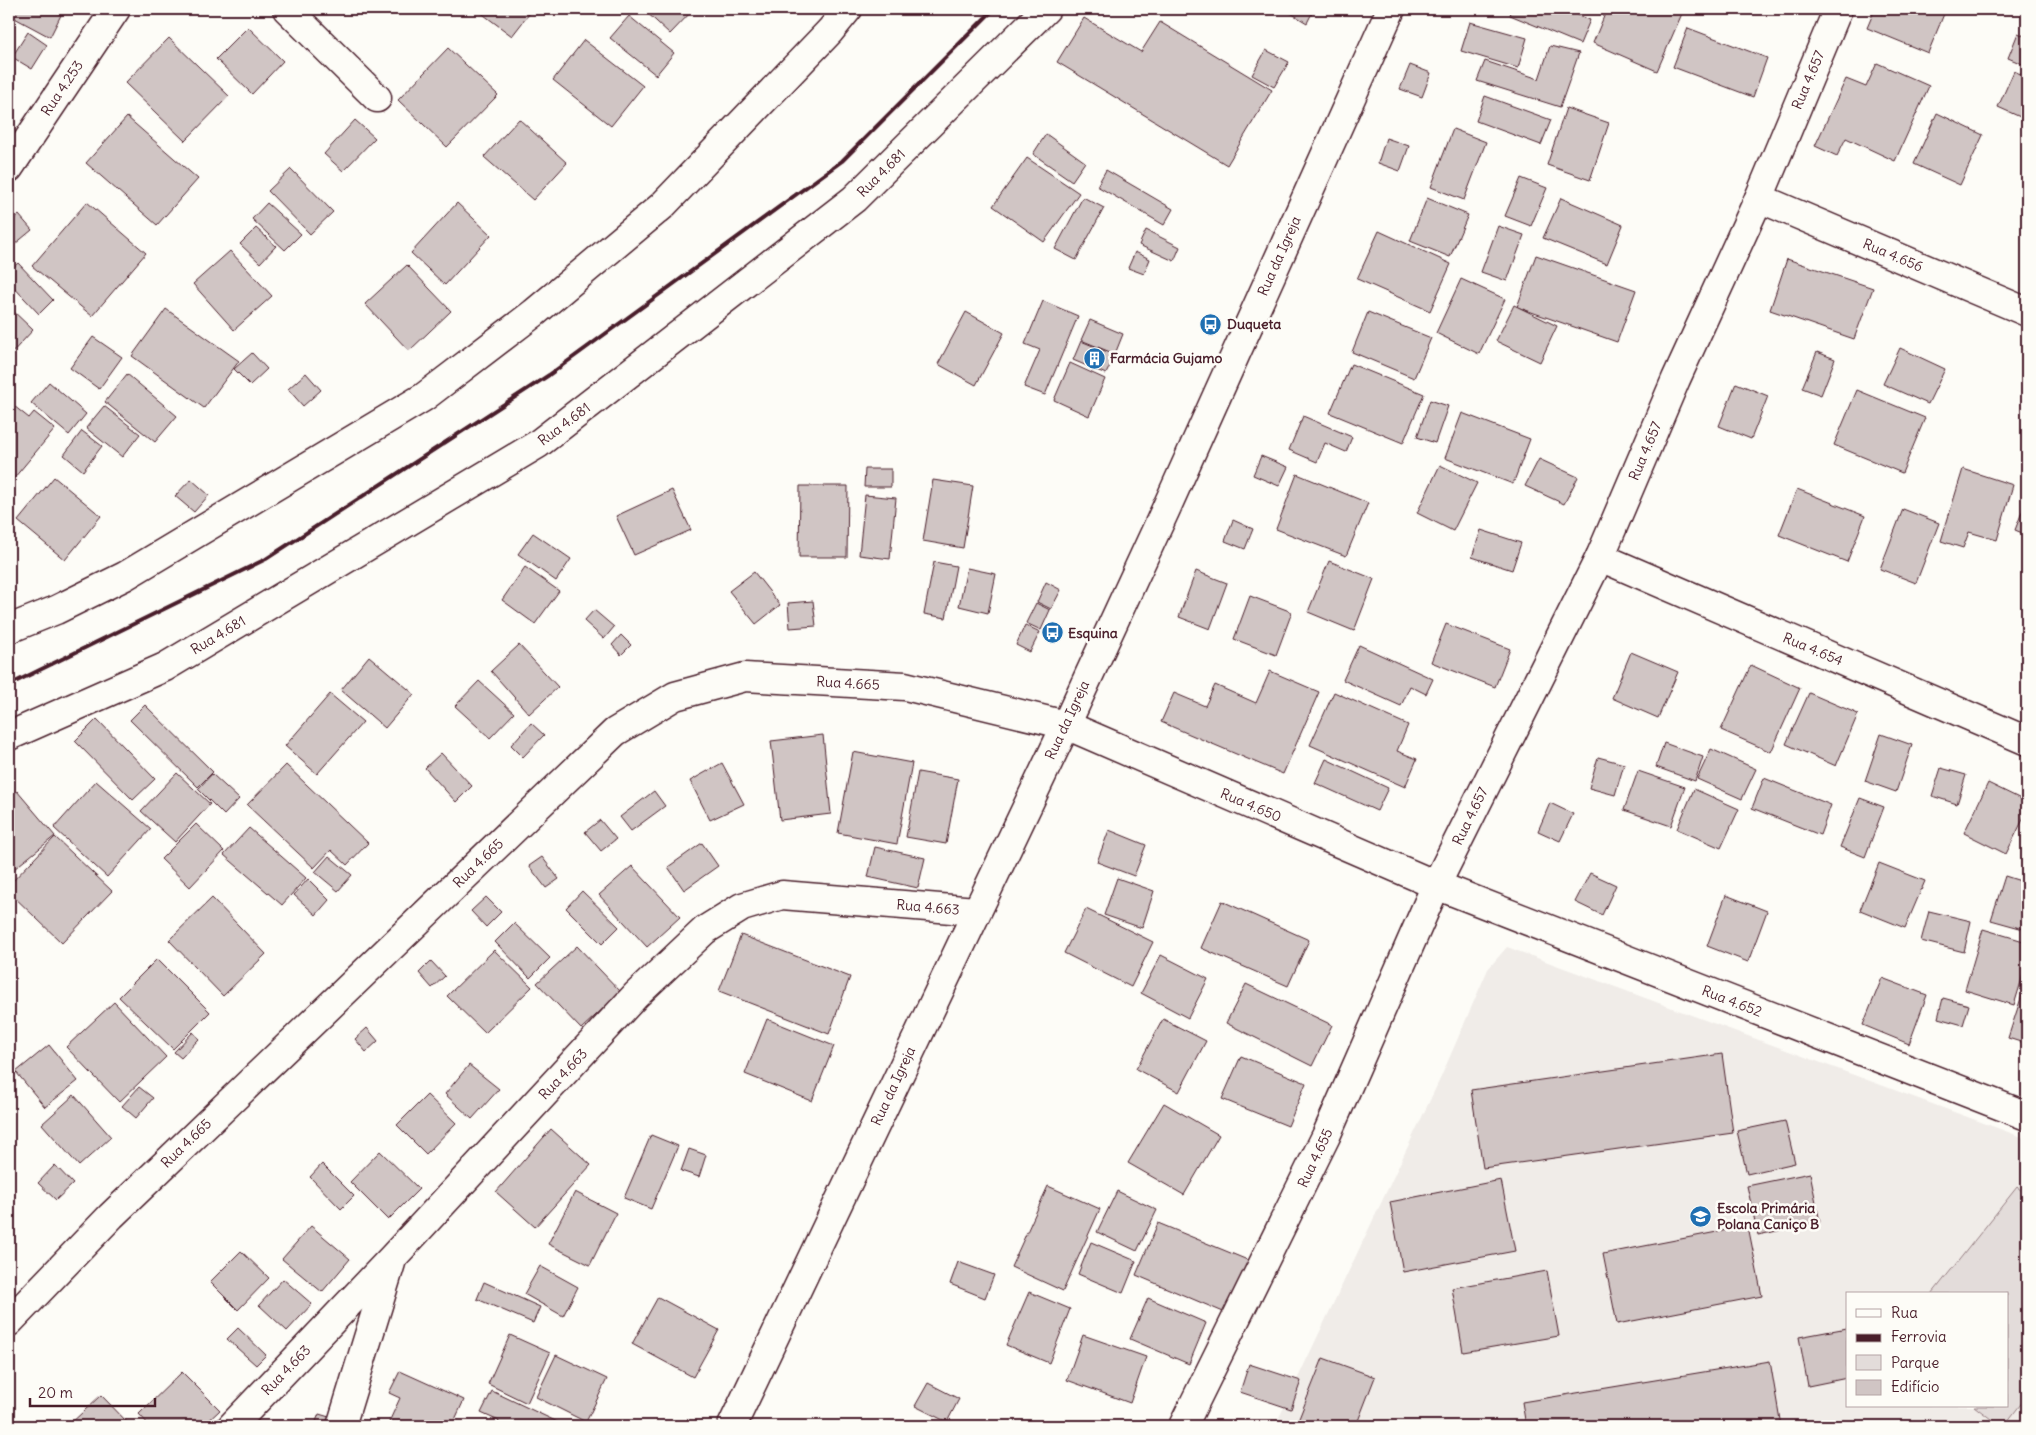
<svg xmlns="http://www.w3.org/2000/svg" width="2036" height="1435" viewBox="0 0 2036 1435" font-family="Delius,sans-serif">
<style>
.built{fill:#f0ece8;fill-rule:evenodd}
.green{fill:#e3dcda;stroke:#967e82}
.building{fill:#d0c5c4;stroke:#4a1f2b}
.lines{fill:none;stroke-linecap:round;stroke-linejoin:round}
.street-casing{stroke:#4a1f2b;stroke-width:31}
.street{stroke:#fdfcf7;stroke-width:28}
.rail{stroke:#4a1f2b;stroke-width:4}
.labels{text-anchor:middle;stroke-width:5;stroke-linejoin:round;paint-order:stroke}
.street-label{font-size:14px;fill:#4a1f2b;stroke:#fdfcf7}
.poi-label{font-size:14px;font-weight:bold;fill:#4a1f2b;stroke:#fdfcf7;text-anchor:start}
</style>
<rect width="100%" height="100%" fill="#fdfcf7"/>
<filter id="ink" filterUnits="userSpaceOnUse"><feTurbulence type="fractalNoise" baseFrequency=".02" numOctaves="2"/><feDisplacementMap in="SourceGraphic" scale="10" xChannelSelector="R" yChannelSelector="G"/><feConvolveMatrix kernelMatrix="1 2 1 2 8 2 1 2 1" color-interpolation-filters="sRGB"/></filter>
<g filter="url(#ink)">
<path class="built" d="M1507 947 2027 1139V1426H1275L1441 1077 1488 969ZM1847 1294H2007V1406H1847Z"/>
<path class="green" d="M2017 1187 2027 1195V1396L2004 1426H2000L1974 1406H2007V1294H1932Z"/>
<g class="building">
<path d="M9 9H51L61 15 50 37 9 15Z"/>
<path d="M476 9H533L512 36Z"/>
<path d="M643 9H694L670 34Z"/>
<path d="M1284 9H1314L1307 23Z"/>
<path d="M1512 9H1564L1590 20 1580 44 1510 15Z"/>
<path d="M1607 9H1684L1657 71 1593 43Z"/>
<path d="M1875 9H1946L1928 53 1867 28Z"/>
<path d="M629 16 674 53 656 75 610 38Z"/>
<path d="M1084 18 1141 52 1160 22 1272 90 1227 165 1057 62Z"/>
<path d="M1470 22 1527 38 1518 68 1461 51Z"/>
<path d="M248 27 283 61 252 94 216 59Z"/>
<path d="M1688 28 1767 58 1753 97 1673 67Z"/>
<path d="M28 32 47 45 32 69 12 57Z"/>
<path d="M2018 33 2027 37V66L2008 58Z"/>
<path d="M169 38 229 96 185 141 125 83Z"/>
<path d="M584 40 643 86 611 126 553 80Z"/>
<path d="M1550 46 1579 53 1560 107 1477 81 1485 61 1539 79Z"/>
<path d="M448 48 498 95 447 147 398 100Z"/>
<path d="M1266 50 1289 62 1274 87 1252 75Z"/>
<path d="M1877 63 1929 86 1895 161 1846 138 1837 156 1815 146 1846 79 1866 87Z"/>
<path d="M1410 65 1431 73 1422 97 1400 89Z"/>
<path d="M2014 71 2027 77V120L1998 107Z"/>
<path d="M1485 96 1551 120 1541 145 1476 121Z"/>
<path d="M1566 108 1609 123 1590 180 1547 165Z"/>
<path d="M1937 113 1983 135 1960 185 1914 164Z"/>
<path d="M127 117 198 179 157 225 86 163Z"/>
<path d="M519 119 567 163 533 200 484 157Z"/>
<path d="M355 120 375 138 343 171 324 154Z"/>
<path d="M1453 129 1486 142 1464 200 1431 187Z"/>
<path d="M1046 134 1085 162 1072 181 1033 154Z"/>
<path d="M1386 138 1409 146 1400 171 1378 163Z"/>
<path d="M1027 158 1079 193 1044 242 993 206Z"/>
<path d="M291 169 333 212 310 234 268 191Z"/>
<path d="M1106 170 1173 209 1164 225 1097 186Z"/>
<path d="M1521 178 1547 188 1531 226 1505 216Z"/>
<path d="M1083 197 1104 208 1076 260 1055 249Z"/>
<path d="M1427 198 1468 215 1450 257 1410 241Z"/>
<path d="M1561 198 1623 225 1607 264 1543 238Z"/>
<path d="M87 202 146 253 92 316 32 266Z"/>
<path d="M267 203 301 234 285 250 252 219Z"/>
<path d="M457 203 491 235 445 285 411 253Z"/>
<path d="M19 215 32 230 9 249V223Z"/>
<path d="M1498 226 1524 235 1507 281 1481 272Z"/>
<path d="M256 228 276 246 260 263 240 244Z"/>
<path d="M1146 230 1180 247 1174 261 1139 245Z"/>
<path d="M1379 231 1451 264 1430 311 1357 279Z"/>
<path d="M230 251 272 296 234 330 193 284Z"/>
<path d="M1135 252 1150 259 1144 274 1128 268Z"/>
<path d="M1536 255 1636 290 1617 342 1517 307Z"/>
<path d="M1787 259 1873 288 1854 339 1770 310Z"/>
<path d="M18 263 53 300 39 314 9 282V271Z"/>
<path d="M407 265 451 311 409 351 365 304Z"/>
<path d="M1461 279 1505 299 1479 354 1436 333Z"/>
<path d="M1043 301 1078 316 1045 395 1024 387 1040 350 1025 344Z"/>
<path d="M1514 305 1557 326 1540 362 1496 341Z"/>
<path d="M9 307 33 330 9 356Z"/>
<path d="M166 309 239 361 204 408 132 356Z"/>
<path d="M966 312 1004 333 976 385 938 364Z"/>
<path d="M1368 312 1431 338 1414 378 1352 352Z"/>
<path d="M1090 320 1123 334 1115 354 1081 340Z"/>
<path d="M93 337 122 357 99 389 70 368Z"/>
<path d="M1081 341 1115 355 1106 374 1073 360Z"/>
<path d="M1900 348 1945 369 1928 404 1883 384Z"/>
<path d="M1817 352 1835 359 1821 395 1802 388Z"/>
<path d="M252 353 267 369 250 385 234 369Z"/>
<path d="M1070 363 1105 379 1089 416 1054 400Z"/>
<path d="M1351 364 1424 394 1403 443 1330 413Z"/>
<path d="M306 373 321 390 303 406 288 389Z"/>
<path d="M127 374 177 416 155 442 105 402Z"/>
<path d="M49 382 86 414 69 435 31 403Z"/>
<path d="M1736 383 1768 396 1751 439 1719 426Z"/>
<path d="M1857 390 1925 418 1902 473 1834 445Z"/>
<path d="M1430 400 1448 406 1435 443 1417 437Z"/>
<path d="M9 402 29 418 34 412 55 429 9 484Z"/>
<path d="M104 406 140 434 122 457 86 428Z"/>
<path d="M1462 413 1530 439 1513 484 1445 458Z"/>
<path d="M1303 416 1352 437 1346 452 1325 443 1317 462 1289 450Z"/>
<path d="M82 431 102 446 83 471 64 455Z"/>
<path d="M1261 456 1288 467 1279 486 1253 475Z"/>
<path d="M1539 459 1578 477 1564 504 1525 486Z"/>
<path d="M1440 465 1477 483 1453 531 1417 513Z"/>
<path d="M865 469H891V487H864Z"/>
<path d="M1963 469 2013 485 1997 540 1969 532 1963 548 1941 541Z"/>
<path d="M1297 474 1368 503 1346 556 1276 529Z"/>
<path d="M54 477 101 516 65 560 18 521Z"/>
<path d="M191 479 209 495 194 512 175 496Z"/>
<path d="M933 480 973 486 963 548 923 541Z"/>
<path d="M800 486H848L847 557H799Z"/>
<path d="M1797 489 1865 516 1847 562 1779 535Z"/>
<path d="M672 490 691 530 634 555 616 516Z"/>
<path d="M865 495 896 498 890 559 859 555Z"/>
<path d="M2027 499V535L2015 530Z"/>
<path d="M1903 509 1939 523 1916 583 1880 569Z"/>
<path d="M1233 520 1253 529 1245 549 1225 541Z"/>
<path d="M1481 530 1521 543 1512 570 1472 557Z"/>
<path d="M533 533 571 559 556 581 518 554Z"/>
<path d="M1329 561 1374 579 1354 631 1308 612Z"/>
<path d="M934 562 956 566 946 618 924 614Z"/>
<path d="M525 567 559 591 535 624 502 600Z"/>
<path d="M967 568 996 574 988 613 959 606Z"/>
<path d="M1196 571 1227 583 1210 629 1179 617Z"/>
<path d="M754 572 780 605 756 624 729 591Z"/>
<path d="M1046 582 1061 590 1051 609 1037 602Z"/>
<path d="M1250 596 1292 612 1276 655 1234 639Z"/>
<path d="M813 601 816 626 790 628 788 603Z"/>
<path d="M1036 603 1050 610 1041 630 1026 623Z"/>
<path d="M594 610 614 627 604 639 584 621Z"/>
<path d="M1446 624 1510 649 1495 687 1431 662Z"/>
<path d="M1025 625 1040 632 1030 652 1016 645Z"/>
<path d="M621 635 631 645 621 655 612 645Z"/>
<path d="M519 645 558 687 529 714 491 671Z"/>
<path d="M1359 645 1433 679 1426 694 1410 686 1401 706 1343 680Z"/>
<path d="M1631 652 1678 672 1658 718 1612 698Z"/>
<path d="M369 656 414 694 385 728 341 690Z"/>
<path d="M1751 665 1800 688 1771 752 1721 730Z"/>
<path d="M1270 671 1319 692 1283 774 1161 722 1174 693 1205 706 1215 685 1256 703Z"/>
<path d="M479 681 514 713 490 738 455 706Z"/>
<path d="M1334 692 1408 725 1397 751 1417 759 1405 787 1310 745Z"/>
<path d="M1809 693 1858 714 1836 766 1786 744Z"/>
<path d="M330 694 363 722 317 774 285 746Z"/>
<path d="M145 705 213 772 198 787 130 720Z"/>
<path d="M97 719 155 779 133 800 75 741Z"/>
<path d="M531 723 544 735 523 757 511 745Z"/>
<path d="M1881 734 1912 745 1896 792 1865 781Z"/>
<path d="M823 735 831 814 780 820 771 741Z"/>
<path d="M1664 743 1703 757 1695 781 1656 767Z"/>
<path d="M1711 749 1756 769 1742 799 1697 779Z"/>
<path d="M853 752 912 763 897 844 838 833Z"/>
<path d="M441 753 472 786 456 802 425 768Z"/>
<path d="M1598 757 1624 764 1615 795 1589 788Z"/>
<path d="M1326 759 1388 788 1377 811 1315 783Z"/>
<path d="M722 763 744 804 710 820 690 781Z"/>
<path d="M286 765 368 843 347 865 331 850 314 868 247 805Z"/>
<path d="M1941 768 1966 775 1957 804 1932 796Z"/>
<path d="M1638 771 1685 787 1671 826 1624 810Z"/>
<path d="M918 772 958 779 946 844 906 837Z"/>
<path d="M177 773 210 804 175 842 141 811Z"/>
<path d="M212 774 239 799 224 815 198 789Z"/>
<path d="M1764 778 1831 805 1820 835 1752 808Z"/>
<path d="M96 781 151 829 107 877 54 828Z"/>
<path d="M1988 783 2027 802V811L2006 854 1964 833Z"/>
<path d="M1694 789 1739 809 1721 848 1677 829Z"/>
<path d="M17 791 55 836 9 873V798Z"/>
<path d="M654 791 665 806 631 831 620 817Z"/>
<path d="M1860 798 1884 807 1865 857 1840 847Z"/>
<path d="M1550 803 1573 814 1560 841 1538 831Z"/>
<path d="M600 820 616 839 601 851 585 832Z"/>
<path d="M196 824 224 851 190 887 161 859Z"/>
<path d="M249 828 306 878 282 905 224 855Z"/>
<path d="M1109 830 1146 845 1134 876 1097 862Z"/>
<path d="M55 837 112 891 62 943 9 892V885Z"/>
<path d="M702 843 718 866 684 890 668 867Z"/>
<path d="M875 847 925 858 918 888 868 877Z"/>
<path d="M329 856 352 875 338 891 315 872Z"/>
<path d="M542 857 559 879 546 888 529 866Z"/>
<path d="M1879 863 1925 881 1905 928 1860 910Z"/>
<path d="M632 866 680 917 647 947 599 895Z"/>
<path d="M1590 873 1616 885 1602 915 1575 902Z"/>
<path d="M2005 876 2027 883V930L1991 920Z"/>
<path d="M1117 878 1154 891 1142 928 1104 915Z"/>
<path d="M308 879 329 900 316 915 294 895Z"/>
<path d="M582 891 619 927 602 944 566 908Z"/>
<path d="M1726 895 1767 911 1748 962 1707 946Z"/>
<path d="M486 897 501 912 486 927 471 911Z"/>
<path d="M212 898 266 954 223 996 169 940Z"/>
<path d="M1222 901 1309 940 1288 986 1201 948Z"/>
<path d="M1086 909 1153 942 1131 987 1064 953Z"/>
<path d="M1929 911 1971 921 1964 952 1921 941Z"/>
<path d="M514 923 550 958 530 978 495 942Z"/>
<path d="M1983 929 2027 942V962L2014 1005 1965 990Z"/>
<path d="M741 935 850 977 829 1034 719 991Z"/>
<path d="M577 946 621 992 581 1029 537 983Z"/>
<path d="M494 950 532 987 485 1033 447 996Z"/>
<path d="M1161 955 1208 979 1188 1018 1141 993Z"/>
<path d="M157 959 210 1012 173 1049 119 997Z"/>
<path d="M431 961 445 976 432 988 419 973Z"/>
<path d="M1882 978 1927 995 1909 1044 1863 1025Z"/>
<path d="M1246 984 1332 1025 1312 1066 1226 1023Z"/>
<path d="M2022 995 2027 997V1044L2008 1038Z"/>
<path d="M1943 998 1969 1005 1963 1025 1938 1018Z"/>
<path d="M114 1002 166 1057 119 1102 66 1047Z"/>
<path d="M767 1019 834 1046 812 1101 745 1074Z"/>
<path d="M1163 1019 1206 1041 1179 1092 1136 1069Z"/>
<path d="M367 1028 378 1041 366 1052 355 1039Z"/>
<path d="M193 1032 199 1039 181 1058 174 1052Z"/>
<path d="M49 1045 78 1081 45 1107 16 1072Z"/>
<path d="M1722 1054 1733 1133 1483 1168 1471 1090Z"/>
<path d="M1241 1056 1306 1083 1288 1126 1222 1099Z"/>
<path d="M469 1065 499 1089 472 1119 445 1094Z"/>
<path d="M139 1087 153 1098 136 1118 122 1106Z"/>
<path d="M74 1095 111 1137 79 1166 42 1124Z"/>
<path d="M427 1095 456 1123 426 1154 397 1125Z"/>
<path d="M1164 1103 1219 1135 1184 1195 1128 1163Z"/>
<path d="M1785 1121 1795 1163 1747 1174 1737 1131Z"/>
<path d="M551 1129 591 1165 535 1227 496 1192Z"/>
<path d="M651 1135 678 1146 651 1209 624 1198Z"/>
<path d="M689 1149 706 1155 699 1177 681 1171Z"/>
<path d="M380 1151 419 1189 388 1220 350 1182Z"/>
<path d="M322 1164 354 1196 341 1209 310 1177Z"/>
<path d="M55 1165 73 1184 56 1200 38 1183Z"/>
<path d="M1810 1173 1820 1222 1758 1235 1747 1186Z"/>
<path d="M1501 1180 1515 1251 1403 1272 1390 1202Z"/>
<path d="M1048 1186 1100 1209 1063 1291 1011 1267Z"/>
<path d="M1117 1191 1157 1210 1137 1251 1097 1232Z"/>
<path d="M575 1192 616 1213 590 1265 548 1244Z"/>
<path d="M1158 1223 1250 1261 1228 1314 1136 1275Z"/>
<path d="M311 1226 350 1259 322 1292 282 1259Z"/>
<path d="M1748 1226 1762 1296 1617 1324 1603 1254Z"/>
<path d="M1091 1242 1136 1261 1123 1293 1078 1274Z"/>
<path d="M241 1251 269 1278 238 1310 210 1282Z"/>
<path d="M958 1262 994 1275 985 1298 950 1284Z"/>
<path d="M540 1266 578 1287 563 1316 524 1294Z"/>
<path d="M1547 1271 1559 1336 1463 1352 1452 1288Z"/>
<path d="M283 1279 312 1304 287 1331 259 1305Z"/>
<path d="M484 1282 540 1307 533 1323 477 1299Z"/>
<path d="M1029 1292 1070 1309 1049 1363 1006 1345Z"/>
<path d="M658 1297 719 1330 693 1377 632 1344Z"/>
<path d="M1148 1298 1206 1323 1189 1364 1130 1339Z"/>
<path d="M238 1328 266 1355 256 1365 227 1339Z"/>
<path d="M1847 1328V1378L1808 1386 1799 1337Z"/>
<path d="M510 1335 550 1353 527 1403 488 1384Z"/>
<path d="M1083 1335 1146 1357 1130 1403 1067 1380Z"/>
<path d="M556 1355 607 1379 586 1422 536 1397Z"/>
<path d="M1323 1358 1375 1377 1356 1426H1296Z"/>
<path d="M1770 1361 1781 1426H1526L1522 1402Z"/>
<path d="M1249 1364 1301 1381 1291 1409 1240 1392Z"/>
<path d="M400 1371 464 1400 452 1426H398L389 1422 400 1398 389 1393Z"/>
<path d="M182 1372 220 1410 203 1426H150L139 1414Z"/>
<path d="M928 1383 959 1399 947 1422 915 1406Z"/>
<path d="M492 1391 566 1426H497L499 1421 481 1413Z"/>
<path d="M101 1395 131 1426H68Z"/>
<path d="M319 1414 336 1419 333 1426H314Z"/>
</g>
<g class="lines">
<defs>
<g id="street">
<path d="M287 9 377 98"/>
<path d="M9 168 116 9"/>
<path d="M1759 198 2027 312"/>
<path d="M1600 557 2027 741"/>
<path d="M9 629 56 610 125 576 424 397 534 313 662 206 830 31 848 9"/>
<path d="M9 736 165 667 538 444 854 199 1046 9"/>
<path d="M9 1322 111 1216 615 732 675 696 745 677 905 686 1066 725 1436 885 2027 1116"/>
<path d="M232 1426 393 1257 636 995 705 930 742 907 782 895 976 911"/>
<path d="M341 1426 391 1263"/>
<path d="M732 1426 1066 725 1165 511 1391 9"/>
<path d="M1183 1426 1326 1136 1436 885 1600 557 1676 379 1759 198 1838 9"/>
</g>
</defs>
<use href="#street" class="street-casing"/>
<use href="#street" class="street"/>
<path class="rail" d="M9 685 266 559 549 375 842 161 994 9"/>
</g>
</g>
<defs>
<symbol id="bus-disc" viewBox="-11 -11 22 22"><circle r="9.5" fill="#1f6fb2" stroke="#fdfcf7"/><path d="M-5-6H5V4H4V6H2V4H-2V6H-4V4H-5ZM-3.5-4V0h7V-4ZM-3.5 1.2v1.5H-2V1.2ZM2 1.2v1.5H3.5V1.2Z" fill="#fff"/></symbol>
<symbol id="building-disc" viewBox="-11 -11 22 22"><circle r="9.5" fill="#1f6fb2" stroke="#fdfcf7"/><path d="M-4-6H4V6H1V3H-1V6H-4ZM-2.5-4.3h1.7v1.8h-1.7ZM.8-4.3h1.7v1.8H.8ZM-2.5-1h1.7V.8h-1.7ZM.8-1h1.7V.8H.8Z" fill="#fff"/></symbol>
<symbol id="school-disc" viewBox="-11 -11 22 22"><circle r="9.5" fill="#1f6fb2" stroke="#fdfcf7"/><path d="M0-5L7-2L0 1L-7-2ZM-4 1L0 2.5L4 1V4Q0 6-4 4Z" fill="#fff"/></symbol>
</defs>
<g fill-rule="evenodd">
<use href="#bus-disc" x="1198" y="312" width="25" height="25"/>
<use href="#building-disc" x="1082" y="346" width="25" height="25"/>
<use href="#bus-disc" x="1040" y="620" width="25" height="25"/>
<use href="#school-disc" x="1688" y="1204" width="25" height="25"/>
</g>
<g class="labels">
<g class="street-label">
<text transform="translate(1808 80) rotate(-67)" y="5">Rua 4.657</text>
<text transform="translate(62 88) rotate(-56)" y="5">Rua 4.253</text>
<text transform="translate(881 173) rotate(-45)" y="5">Rua 4.681</text>
<text transform="translate(1893 255) rotate(23)" y="5">Rua 4.656</text>
<text transform="translate(1279 256) rotate(-66)" y="5">Rua da Igreja</text>
<text transform="translate(564 424) rotate(-37)" y="5">Rua 4.681</text>
<text transform="translate(1645 451) rotate(-67)" y="5">Rua 4.657</text>
<text transform="translate(218 635) rotate(-31)" y="5">Rua 4.681</text>
<text transform="translate(1813 649) rotate(23)" y="5">Rua 4.654</text>
<text transform="translate(848 683) rotate(3)" y="5">Rua 4.665</text>
<text transform="translate(1067 720) rotate(-65)" y="5">Rua da Igreja</text>
<text transform="translate(1251 805) rotate(23)" y="5">Rua 4.650</text>
<text transform="translate(1470 816) rotate(-64)" y="5">Rua 4.657</text>
<text transform="translate(478 863) rotate(-44)" y="5">Rua 4.665</text>
<text transform="translate(928 907) rotate(5)" y="5">Rua 4.663</text>
<text transform="translate(1732 1001) rotate(21)" y="5">Rua 4.652</text>
<text transform="translate(563 1074) rotate(-47)" y="5">Rua 4.663</text>
<text transform="translate(893 1086) rotate(-65)" y="5">Rua da Igreja</text>
<text transform="translate(186 1143) rotate(-44)" y="5">Rua 4.665</text>
<text transform="translate(1315 1158) rotate(-65)" y="5">Rua 4.655</text>
<text transform="translate(286 1370) rotate(-46)" y="5">Rua 4.663</text>
</g>
<g class="poi-label">
<text x="1227" y="329">Duqueta</text>
<text x="1110" y="363">Farmácia Gujamo</text>
<text x="1068" y="638">Esquina</text>
<text x="1717" y="1213">Escola Primária<tspan x="1717" dy="16">Polana Caniço B</tspan></text>
</g>
</g>
<rect width="2036" height="1435" fill="none" stroke="#fdfcf7" stroke-width="30"/>
<rect x="15" y="15" width="2006" height="1405" fill="none" stroke="#4a1f2b" stroke-width="2" filter="url(#ink)"/>
<rect x="1846" y="1292" width="162" height="115" fill="#fdfcf7" stroke="#b5a4a5"/>
<rect x="1856" y="1309" width="25" height="8" fill="#fdfcf7" stroke="#b5a4a5"/>
<text x="1891" y="1318" font-size="15" fill="#4a1f2b">Rua</text>
<rect x="1856" y="1334" width="25" height="8" fill="#4a1f2b" stroke="#b5a4a5"/>
<text x="1891" y="1342" font-size="15" fill="#4a1f2b">Ferrovia</text>
<rect x="1856" y="1355" width="25" height="15" fill="#e3dcda" stroke="#b5a4a5"/>
<text x="1891" y="1368" font-size="15" fill="#4a1f2b">Parque</text>
<rect x="1856" y="1380" width="25" height="15" fill="#d0c5c4" stroke="#b5a4a5"/>
<text x="1891" y="1392" font-size="15" fill="#4a1f2b">Edifício</text>
<path d="M30 1398v8h125v-8" fill="none" stroke="#4a1f2b" stroke-width="2.5"/>
<text x="38" y="1398" font-size="15" fill="#4a1f2b" stroke="#fdfcf7" stroke-width="4" paint-order="stroke">20 m</text>
</svg>
